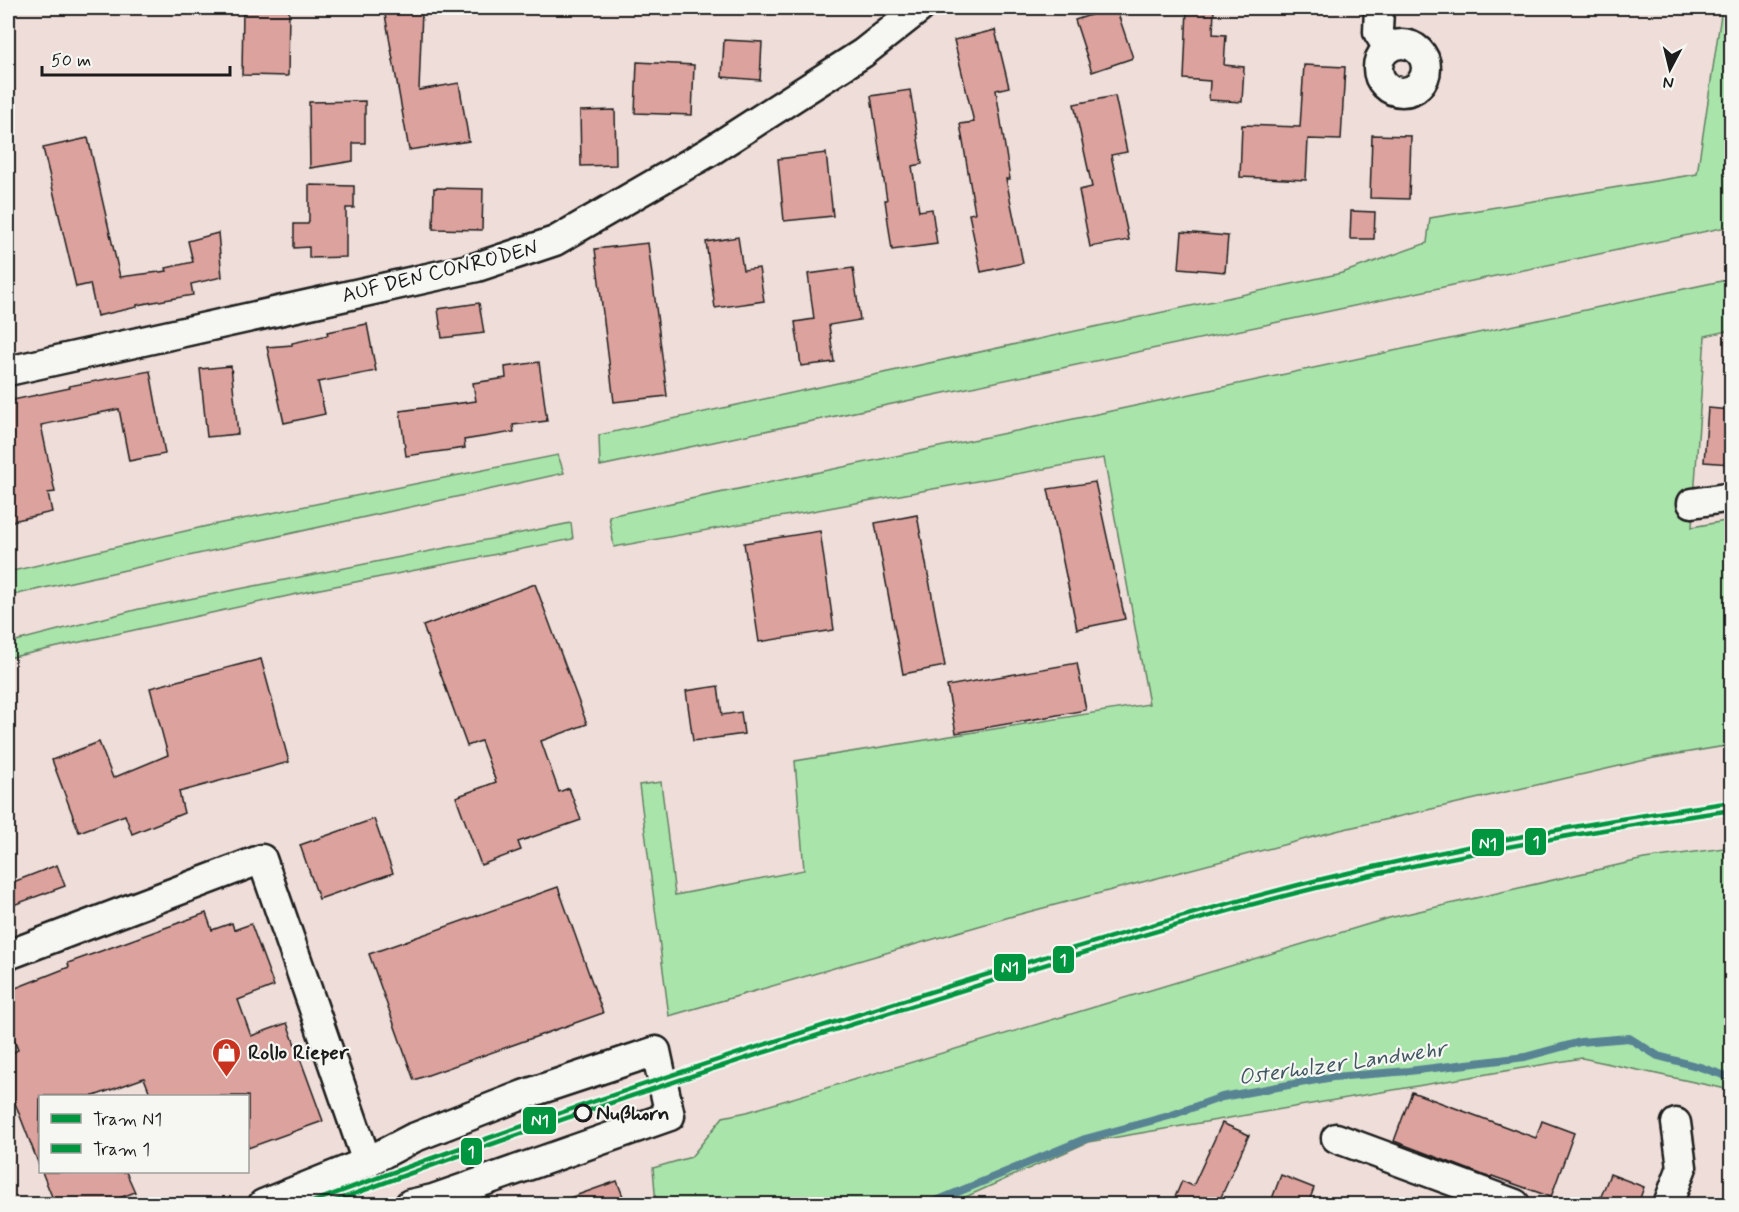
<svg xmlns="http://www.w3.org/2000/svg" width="1739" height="1212" viewBox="0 0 1739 1212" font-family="Mynerve,sans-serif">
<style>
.green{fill:#a9e4aa;stroke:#628063;stroke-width:1.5}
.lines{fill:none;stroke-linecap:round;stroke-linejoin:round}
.stream{stroke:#598393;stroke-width:8}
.building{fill:#dca29d;stroke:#1c1c1c;stroke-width:1.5}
.street-casing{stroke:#1c1c1c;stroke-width:33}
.street{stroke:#f6f6f2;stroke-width:28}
.tram-1-casing{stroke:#f6f6f2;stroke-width:9}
.tram-2-casing{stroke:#f6f6f2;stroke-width:9}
.tram-1{stroke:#009640;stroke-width:4.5}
.tram-2{stroke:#009640;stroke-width:4.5}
.stop-dot{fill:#f6f6f2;stroke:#1c1c1c;stroke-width:3}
.labels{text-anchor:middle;stroke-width:4.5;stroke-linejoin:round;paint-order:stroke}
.street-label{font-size:21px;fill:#1c1c1c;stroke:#f6f6f2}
.poi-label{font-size:21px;font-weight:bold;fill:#1c1c1c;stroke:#f6f6f2;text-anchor:start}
.stop-label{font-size:21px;font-weight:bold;fill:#1c1c1c;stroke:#f6f6f2;text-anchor:start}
.water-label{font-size:22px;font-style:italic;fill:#405862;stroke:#f6f6f2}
.line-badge{stroke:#f6f6f2;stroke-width:2}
.badge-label{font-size:16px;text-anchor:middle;font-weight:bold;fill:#fff}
</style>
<rect width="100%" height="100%" fill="#eeddd8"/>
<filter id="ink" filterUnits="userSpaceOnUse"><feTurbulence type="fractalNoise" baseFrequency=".0167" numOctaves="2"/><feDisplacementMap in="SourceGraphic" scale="12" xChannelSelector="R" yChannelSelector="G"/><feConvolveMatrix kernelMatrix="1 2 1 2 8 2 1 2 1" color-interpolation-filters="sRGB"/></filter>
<g filter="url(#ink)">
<g class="green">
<path d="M1722 8H1732L1731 226 600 466 599 435 1342 273 1427 243 1430 218 1697 174Z"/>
<path d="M1731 279V330L1705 336 1692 527 1731 520V745L1654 758 1340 830 1013 916 669 1016 639 785 661 782 675 895 804 870 795 761 1149 704 1104 458 614 547 609 516 1097 414Z"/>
<path d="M558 455 564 473 8 596V572L207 526Z"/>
<path d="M571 523 573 539 315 590 8 658V643L139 609Z"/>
<path d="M1731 847V1090L1582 1058 1088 1142 950 1204H656L653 1168 691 1157 723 1117 747 1112 1389 918 1644 859Z"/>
</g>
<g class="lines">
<path class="stream" d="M929 1204 1085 1139 1169 1116 1222 1097 1333 1077 1409 1071 1525 1057 1580 1042 1629 1038 1658 1056 1700 1067 1732 1078"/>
</g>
<g class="building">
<path d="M243 8 289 9 288 76 242 75Z"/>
<path d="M1112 8H1116L1133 58 1092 72 1075 20Z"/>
<path d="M1187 8H1214L1213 34 1226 35 1224 65 1244 67 1242 102 1209 100 1210 81 1184 79Z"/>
<path d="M384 9 422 10 419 90 459 83 469 141 409 150Z"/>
<path d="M995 30 1009 87 996 90 1010 179H1006L1023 263 981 272 969 214 975 213 960 124 974 122 954 40Z"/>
<path d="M724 40 762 42 760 80 722 77Z"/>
<path d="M637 62 694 65 692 115 635 113Z"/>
<path d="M1304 65 1345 67 1341 140 1308 139 1306 180 1240 177 1242 125 1300 127Z"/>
<path d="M910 90 922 164 912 166 919 211 932 209 937 244 892 250 885 200H887L871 96Z"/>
<path d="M1115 96 1127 152 1111 155 1129 240 1090 247 1079 190 1092 187 1074 104Z"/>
<path d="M365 101V143H353V161L310 168 309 102Z"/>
<path d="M615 110 616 165 581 166 580 111Z"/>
<path d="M1372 135 1411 136 1409 199 1370 198Z"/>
<path d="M88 138 120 277 167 271 166 268 193 262 188 241 218 233 222 277 191 284 193 295 137 305V307L97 316 90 284 76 287 43 148Z"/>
<path d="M826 153 833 216 784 221 778 159Z"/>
<path d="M309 185 354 186V208H346V257L309 258V247L294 248V224H308L309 221Z"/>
<path d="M434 188 483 189 482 230 433 229Z"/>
<path d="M1351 211 1375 212 1374 239H1350Z"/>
<path d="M1182 232 1228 236 1225 272 1179 268Z"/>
<path d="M738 237 743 270 759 268 764 301 715 308 706 242Z"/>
<path d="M648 243 667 396 614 402 595 249Z"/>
<path d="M853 268 860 320 829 325 834 362 801 366 795 322 814 319 808 274Z"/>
<path d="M479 303 484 333 442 338 438 309Z"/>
<path d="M367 324 376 371 318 382 325 414 284 423 267 347 292 345V343L328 335 327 332Z"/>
<path d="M539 362 547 421 513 425 514 432 464 440 465 448 406 456 400 411 476 401 473 383 506 378 505 367Z"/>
<path d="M231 366 238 434 207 437 200 369Z"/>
<path d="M150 371 165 454 129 461 119 409 41 425 55 492 48 493 52 512 8 522V401L70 388 69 386Z"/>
<path d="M1708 408 1731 410V464L1704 462Z"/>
<path d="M1095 482 1125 619 1077 629 1048 489Z"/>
<path d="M917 515 945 666 903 674 875 523Z"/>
<path d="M820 531 834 630 759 642 744 543Z"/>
<path d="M535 584 587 724 541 741 559 792 569 788 581 820 518 842 521 850 481 865 456 797 496 782 481 741 467 746 423 626Z"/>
<path d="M261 659 289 762 179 792 184 813 132 834 125 815 79 832 52 760 99 742 113 778 168 755 150 688Z"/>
<path d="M1077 663 1086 710 956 733 947 686Z"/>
<path d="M718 686 722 715 741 712 744 734 693 741 686 691Z"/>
<path d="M374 819 393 873 319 899 300 845Z"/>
<path d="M57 865 65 886 8 907V884Z"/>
<path d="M558 887 603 1013 414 1080 369 954Z"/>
<path d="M206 913 212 930 232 923 234 930 251 924 274 986 238 1000 251 1036 287 1023 323 1121 248 1148V1096H151L144 1078 94 1096H40L39 1165 8 1085V1055L18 1050 8 1024V991L69 967 68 963Z"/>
<path d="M1412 1092 1536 1138 1542 1121 1574 1133 1551 1197 1492 1176 1491 1178 1394 1141Z"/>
<path d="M1222 1123 1249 1135 1221 1197 1237 1204H1172L1182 1181 1193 1186Z"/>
<path d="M42 1172H126L135 1192 104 1204H55Z"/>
<path d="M1610 1174 1644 1187 1638 1204H1598Z"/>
<path d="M1281 1175 1314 1188 1308 1204H1270Z"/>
<path d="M617 1181 626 1204H559L558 1202Z"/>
</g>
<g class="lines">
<defs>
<g id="street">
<path d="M1379 8 1378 32 1388 48"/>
<circle cx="1402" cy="68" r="24"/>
<path d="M8 371 477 267 555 241 709 152 863 53 920 8"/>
<path d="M1692 503 1732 497"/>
<path d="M8 955 262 859 367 1162"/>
<path d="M1336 1138 1515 1204"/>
<path d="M263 1204 367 1162 413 1138 523 1095 656 1051 670 1116 433 1199 410 1204"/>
<path d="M1668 1204 1682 1167 1676 1123"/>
</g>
</defs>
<use href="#street" class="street-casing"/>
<use href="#street" class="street"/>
<defs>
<path id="tram-1" d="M307 1204C507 1129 709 1061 914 997 1047 956 1179 915 1314 881 1452 847 1591 822 1732 802"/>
<path id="tram-2" d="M327 1204C522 1131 719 1065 918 1004 1051 963 1185 920 1320 887 1456 854 1593 830 1732 810"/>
</defs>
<use href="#tram-1" class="tram-1-casing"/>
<use href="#tram-2" class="tram-2-casing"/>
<use href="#tram-1" class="tram-1"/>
<use href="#tram-2" class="tram-2"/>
</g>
</g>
<defs>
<symbol id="shop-pin" viewBox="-11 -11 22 30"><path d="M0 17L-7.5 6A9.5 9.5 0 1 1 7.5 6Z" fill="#c8321e" stroke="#f6f6f2"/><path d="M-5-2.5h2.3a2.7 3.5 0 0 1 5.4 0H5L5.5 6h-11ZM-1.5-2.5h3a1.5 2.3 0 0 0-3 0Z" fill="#fff"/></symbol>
</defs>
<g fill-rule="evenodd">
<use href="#shop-pin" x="210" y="1036" width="33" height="45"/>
</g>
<circle class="stop-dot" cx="583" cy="1113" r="8"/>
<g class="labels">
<g class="street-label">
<text transform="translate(440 271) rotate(-14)" y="7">AUF DEN CONRODEN</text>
</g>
<g class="poi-label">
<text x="248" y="1059">Rollo Rieper</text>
</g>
<g class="stop-label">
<text x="596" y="1120">Nußhorn</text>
</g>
<g class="water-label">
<text transform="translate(1342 1062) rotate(-8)" y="8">Osterholzer Landwehr</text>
</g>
</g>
<g class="line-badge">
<rect x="1524" y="827" width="23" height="29" rx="6" fill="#009640"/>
<rect x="1471" y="828" width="34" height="29" rx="6" fill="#009640"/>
<rect x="1052" y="945" width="23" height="29" rx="6" fill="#009640"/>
<rect x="993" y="953" width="34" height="29" rx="6" fill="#009640"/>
<rect x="522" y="1106" width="35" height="29" rx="6" fill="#009640"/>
<rect x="460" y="1137" width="23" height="29" rx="6" fill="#009640"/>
</g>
<g class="badge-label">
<text x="1536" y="847">1</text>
<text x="1488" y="849">N1</text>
<text x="1063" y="965">1</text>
<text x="1010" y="973">N1</text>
<text x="540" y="1126">N1</text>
<text x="471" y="1157">1</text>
</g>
<rect width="1739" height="1212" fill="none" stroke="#f6f6f2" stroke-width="30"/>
<rect x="15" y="15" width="1709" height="1182" fill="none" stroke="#1c1c1c" stroke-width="2" filter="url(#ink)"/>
<rect x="39" y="1095" width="210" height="78" fill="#f6f6f2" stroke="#9f9f9c" stroke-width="1.5"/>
<rect x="51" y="1114" width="30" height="9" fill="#009640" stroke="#9f9f9c" stroke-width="1.5"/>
<text x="93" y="1125" font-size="18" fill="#1c1c1c">Tram N1</text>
<rect x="51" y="1144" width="30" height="9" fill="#009640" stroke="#9f9f9c" stroke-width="1.5"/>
<text x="93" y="1155" font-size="18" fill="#1c1c1c">Tram 1</text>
<g transform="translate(1670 69) rotate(187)" stroke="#f6f6f2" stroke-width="4.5" paint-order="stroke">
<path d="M0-4.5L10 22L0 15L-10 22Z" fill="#1c1c1c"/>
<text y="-9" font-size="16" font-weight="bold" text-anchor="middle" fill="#1c1c1c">N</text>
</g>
<path d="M42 66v9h188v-9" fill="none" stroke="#1c1c1c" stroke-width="3"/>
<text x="51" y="66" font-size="18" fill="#1c1c1c" stroke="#f6f6f2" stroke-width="4.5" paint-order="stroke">50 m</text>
</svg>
